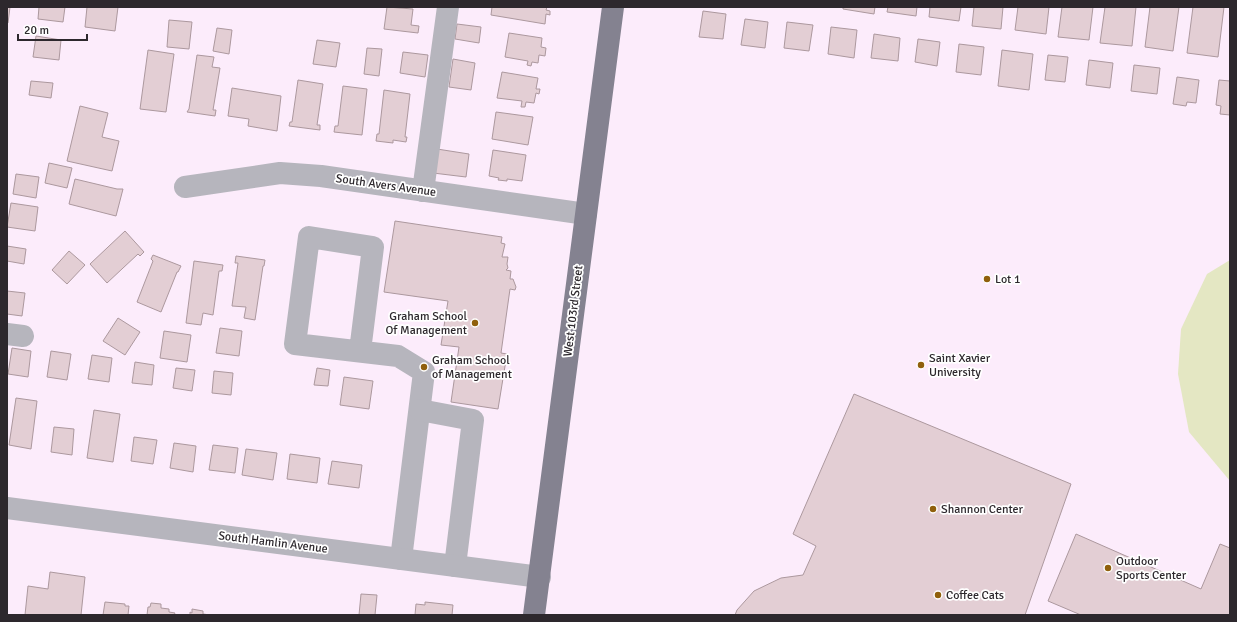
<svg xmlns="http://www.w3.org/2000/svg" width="1237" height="622" viewBox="0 0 1237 622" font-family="Signika,sans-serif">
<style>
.green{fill:#e4e7c3}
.building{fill:#e3ced4;stroke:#ac989e}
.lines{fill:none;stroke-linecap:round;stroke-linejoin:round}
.minor{stroke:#b6b5bd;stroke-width:22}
.major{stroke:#848290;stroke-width:22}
.poi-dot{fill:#90600c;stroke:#fff;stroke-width:1.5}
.labels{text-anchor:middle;stroke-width:3.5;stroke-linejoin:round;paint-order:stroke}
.street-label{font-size:12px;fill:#2d282d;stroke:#fff}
.poi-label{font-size:12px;fill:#2d282d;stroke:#fff;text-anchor:start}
</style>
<rect width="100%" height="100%" fill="#fcecfb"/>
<path class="green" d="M1230 260V481L1189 432 1178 374 1181 329 1207 274Z"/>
<g class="building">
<path d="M7 7H10L8 23H7Z"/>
<path d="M39 7H65L63 22 38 19Z"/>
<path d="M87 7H118L115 31 85 27Z"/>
<path d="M387 7 413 9 411 25 419 26 418 33 384 29Z"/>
<path d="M492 7H547L546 10 550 11V15L546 14 545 24 491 15Z"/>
<path d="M843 7H875L874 14 843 9Z"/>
<path d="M888 7H917L916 16 887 12Z"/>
<path d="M930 7H961L959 21 929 17Z"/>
<path d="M974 7H1003L1001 29 972 26Z"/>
<path d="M1018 7H1049L1046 34 1015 30Z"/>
<path d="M1062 7H1093L1089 40 1058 37Z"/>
<path d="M1105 7H1136L1132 46 1100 43Z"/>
<path d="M1150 7H1179L1173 51 1145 47Z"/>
<path d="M1193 7H1224L1218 57 1187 53Z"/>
<path d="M703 11 726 14 723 39 699 37Z"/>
<path d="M745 19 768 22 765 48 741 45Z"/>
<path d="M169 20 192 22 189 49 167 47Z"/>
<path d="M787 22 813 25 809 51 784 48Z"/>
<path d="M457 24 481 27 479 43 455 39Z"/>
<path d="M831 27 857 30 854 58 828 54Z"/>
<path d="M217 28 232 30 229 54 213 51Z"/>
<path d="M509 33 542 38 541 47 546 48 545 56 539 55 538 63 532 62 531 66 527 65 528 61 505 57Z"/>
<path d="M874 34 900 38 898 61 871 58Z"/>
<path d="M36 36 61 40 59 60 33 57Z"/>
<path d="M918 39 940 42 937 66 915 62Z"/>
<path d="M317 40 340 43 336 67 313 64Z"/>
<path d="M959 44 984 47 981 75 956 72Z"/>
<path d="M367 48 382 49 379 76 364 74Z"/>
<path d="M148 50 174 54 166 112 140 109Z"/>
<path d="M1002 50 1033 54 1029 90 998 86Z"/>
<path d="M403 52 428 55 425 77 400 73Z"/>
<path d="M197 55 214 57 212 67 220 68 213 110H216L215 116 187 112 189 109Z"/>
<path d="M1048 55 1068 57 1065 82 1045 80Z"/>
<path d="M453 59 475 63 471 90 449 87Z"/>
<path d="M1089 60 1113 63 1110 88 1086 85Z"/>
<path d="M1134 65 1160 68 1157 94 1131 91Z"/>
<path d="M502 72 538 78 536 89H540L539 94 536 93 534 103 526 102 525 107H521L522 101 497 98Z"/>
<path d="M1177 77 1199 80 1196 103 1187 102 1186 106 1173 104Z"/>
<path d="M298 80 323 84 317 125H320V130L289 126 290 122H292Z"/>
<path d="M1219 80 1230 81V115L1220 114 1221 106 1216 105Z"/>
<path d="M31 81 53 83 51 98 29 95Z"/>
<path d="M343 86 367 89 362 135 334 132 335 126H338Z"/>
<path d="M232 88 281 96 277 131 248 126 249 119 228 116Z"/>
<path d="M384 90 410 94 405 137H407L406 142 393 140V143L376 141 377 134H379Z"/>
<path d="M80 106 108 113 102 137 119 141 112 171 67 161Z"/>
<path d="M496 112 533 117 528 145 492 139Z"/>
<path d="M437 149 469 154 466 177 433 173Z"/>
<path d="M493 150 526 155 522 181 507 179V181L498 180 499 178 489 176Z"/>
<path d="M49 163 72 168 67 188 45 183Z"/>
<path d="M16 174 39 177 36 198 13 194Z"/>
<path d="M75 179 117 189H123L116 216 69 204Z"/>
<path d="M11 203 38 207 35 231 7 227Z"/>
<path d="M395 221 502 237 501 243 505 244 502 257H508L507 264 508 268 506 270 511 271 510 279H513L516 287 515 290 510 289 501 353 507 354 498 409 451 402 459 347 441 345 448 301 384 292Z"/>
<path d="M125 231 144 252 140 256 138 254 107 283 90 264Z"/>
<path d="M7 246 26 249 24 264 7 261Z"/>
<path d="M69 251 85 265 67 284 52 270Z"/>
<path d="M153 255 181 266 178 272H177L161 312 137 302 153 261 151 259Z"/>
<path d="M236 256 265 260 264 266H263L255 320 244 318 246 307 232 306 238 263H235Z"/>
<path d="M194 261 223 265 222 271H219L213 315 203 313 201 325 186 323Z"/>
<path d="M7 291 25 293 22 316 7 314Z"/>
<path d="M118 318 140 332 125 355 103 341Z"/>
<path d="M220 328 242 331 239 356 216 353Z"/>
<path d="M164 331 191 335 187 362 160 358Z"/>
<path d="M12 348 31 351 28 377 8 374Z"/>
<path d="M51 351 71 354 67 380 47 377Z"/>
<path d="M92 355 112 358 109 382 88 379Z"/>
<path d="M135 362 154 365 152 385 132 383Z"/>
<path d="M176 368 195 370 192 391 173 388Z"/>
<path d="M317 368 330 370 328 386 314 385Z"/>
<path d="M214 371 233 373 231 395 212 393Z"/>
<path d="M344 377 373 381 369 409 340 405Z"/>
<path d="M854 394 1071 484 1025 615H735L737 610 754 591 781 578 803 575 816 546 793 534Z"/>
<path d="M16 398 37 401 31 449 9 445Z"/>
<path d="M94 410 120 414 113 462 87 458Z"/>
<path d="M54 427 74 429 72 455 51 452Z"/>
<path d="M134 437 157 440 153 464 131 461Z"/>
<path d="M174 443 196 446 193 472 170 468Z"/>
<path d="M213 445 238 448 235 473 209 470Z"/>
<path d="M246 449 277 453 273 480 242 475Z"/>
<path d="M290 454 320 458 317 483 287 479Z"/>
<path d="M332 461 362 465 359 488 328 484Z"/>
<path d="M1076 534 1201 589 1220 544 1230 548V615H1081L1048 601Z"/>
<path d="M50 572 85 577 81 615H25L28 586 48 589Z"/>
<path d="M361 594 377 595 375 615H359Z"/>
<path d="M105 602 125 604V606H129L128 615H103Z"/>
<path d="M425 602 453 605 452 615H415L416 604 425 605Z"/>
<path d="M151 603 161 604V608L169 609V612L175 613 174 615H147L148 607H150Z"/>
<path d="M192 609 203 611V614L210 615H190V612L192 613Z"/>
</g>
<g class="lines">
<g class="minor">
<path d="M185 187 280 173 321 176 586 214"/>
<path d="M423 191 448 7"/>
<path d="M7 334 23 336"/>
<path d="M360 351 373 247 309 237 295 344 398 356 424 372 401 559"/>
<path d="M420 410 473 420 455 566"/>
<path d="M7 508 540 577"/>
</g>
<path class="major" d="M534 615 613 7"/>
</g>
<g class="poi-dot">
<circle cx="987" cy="279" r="4"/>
<circle cx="475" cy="323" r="4"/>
<circle cx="921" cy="365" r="4"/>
<circle cx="424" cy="367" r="4"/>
<circle cx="933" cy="509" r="4"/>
<circle cx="1108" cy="568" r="4"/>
<circle cx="938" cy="595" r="4"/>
</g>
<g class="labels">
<g class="street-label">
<text transform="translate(386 185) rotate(8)" y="4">South Avers Avenue</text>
<text transform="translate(573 311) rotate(-83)" y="4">West 103rd Street</text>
<text transform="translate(273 542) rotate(7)" y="4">South Hamlin Avenue</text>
</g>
<g class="poi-label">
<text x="995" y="283">Lot 1</text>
<text x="467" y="320" text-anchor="end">Graham School<tspan x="467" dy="14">Of Management</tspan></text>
<text x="929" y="362">Saint Xavier<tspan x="929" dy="14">University</tspan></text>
<text x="432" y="364">Graham School<tspan x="432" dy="14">of Management</tspan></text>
<text x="941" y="513">Shannon Center</text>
<text x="1116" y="565">Outdoor<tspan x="1116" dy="14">Sports Center</tspan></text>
<text x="946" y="599">Coffee Cats</text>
</g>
</g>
<rect width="1237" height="622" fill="none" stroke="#2d282d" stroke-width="16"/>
<path d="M18 34v6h69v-6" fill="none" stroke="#2d282d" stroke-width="2"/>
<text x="24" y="34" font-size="12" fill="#2d282d" stroke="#ffffff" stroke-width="3" paint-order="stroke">20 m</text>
</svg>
